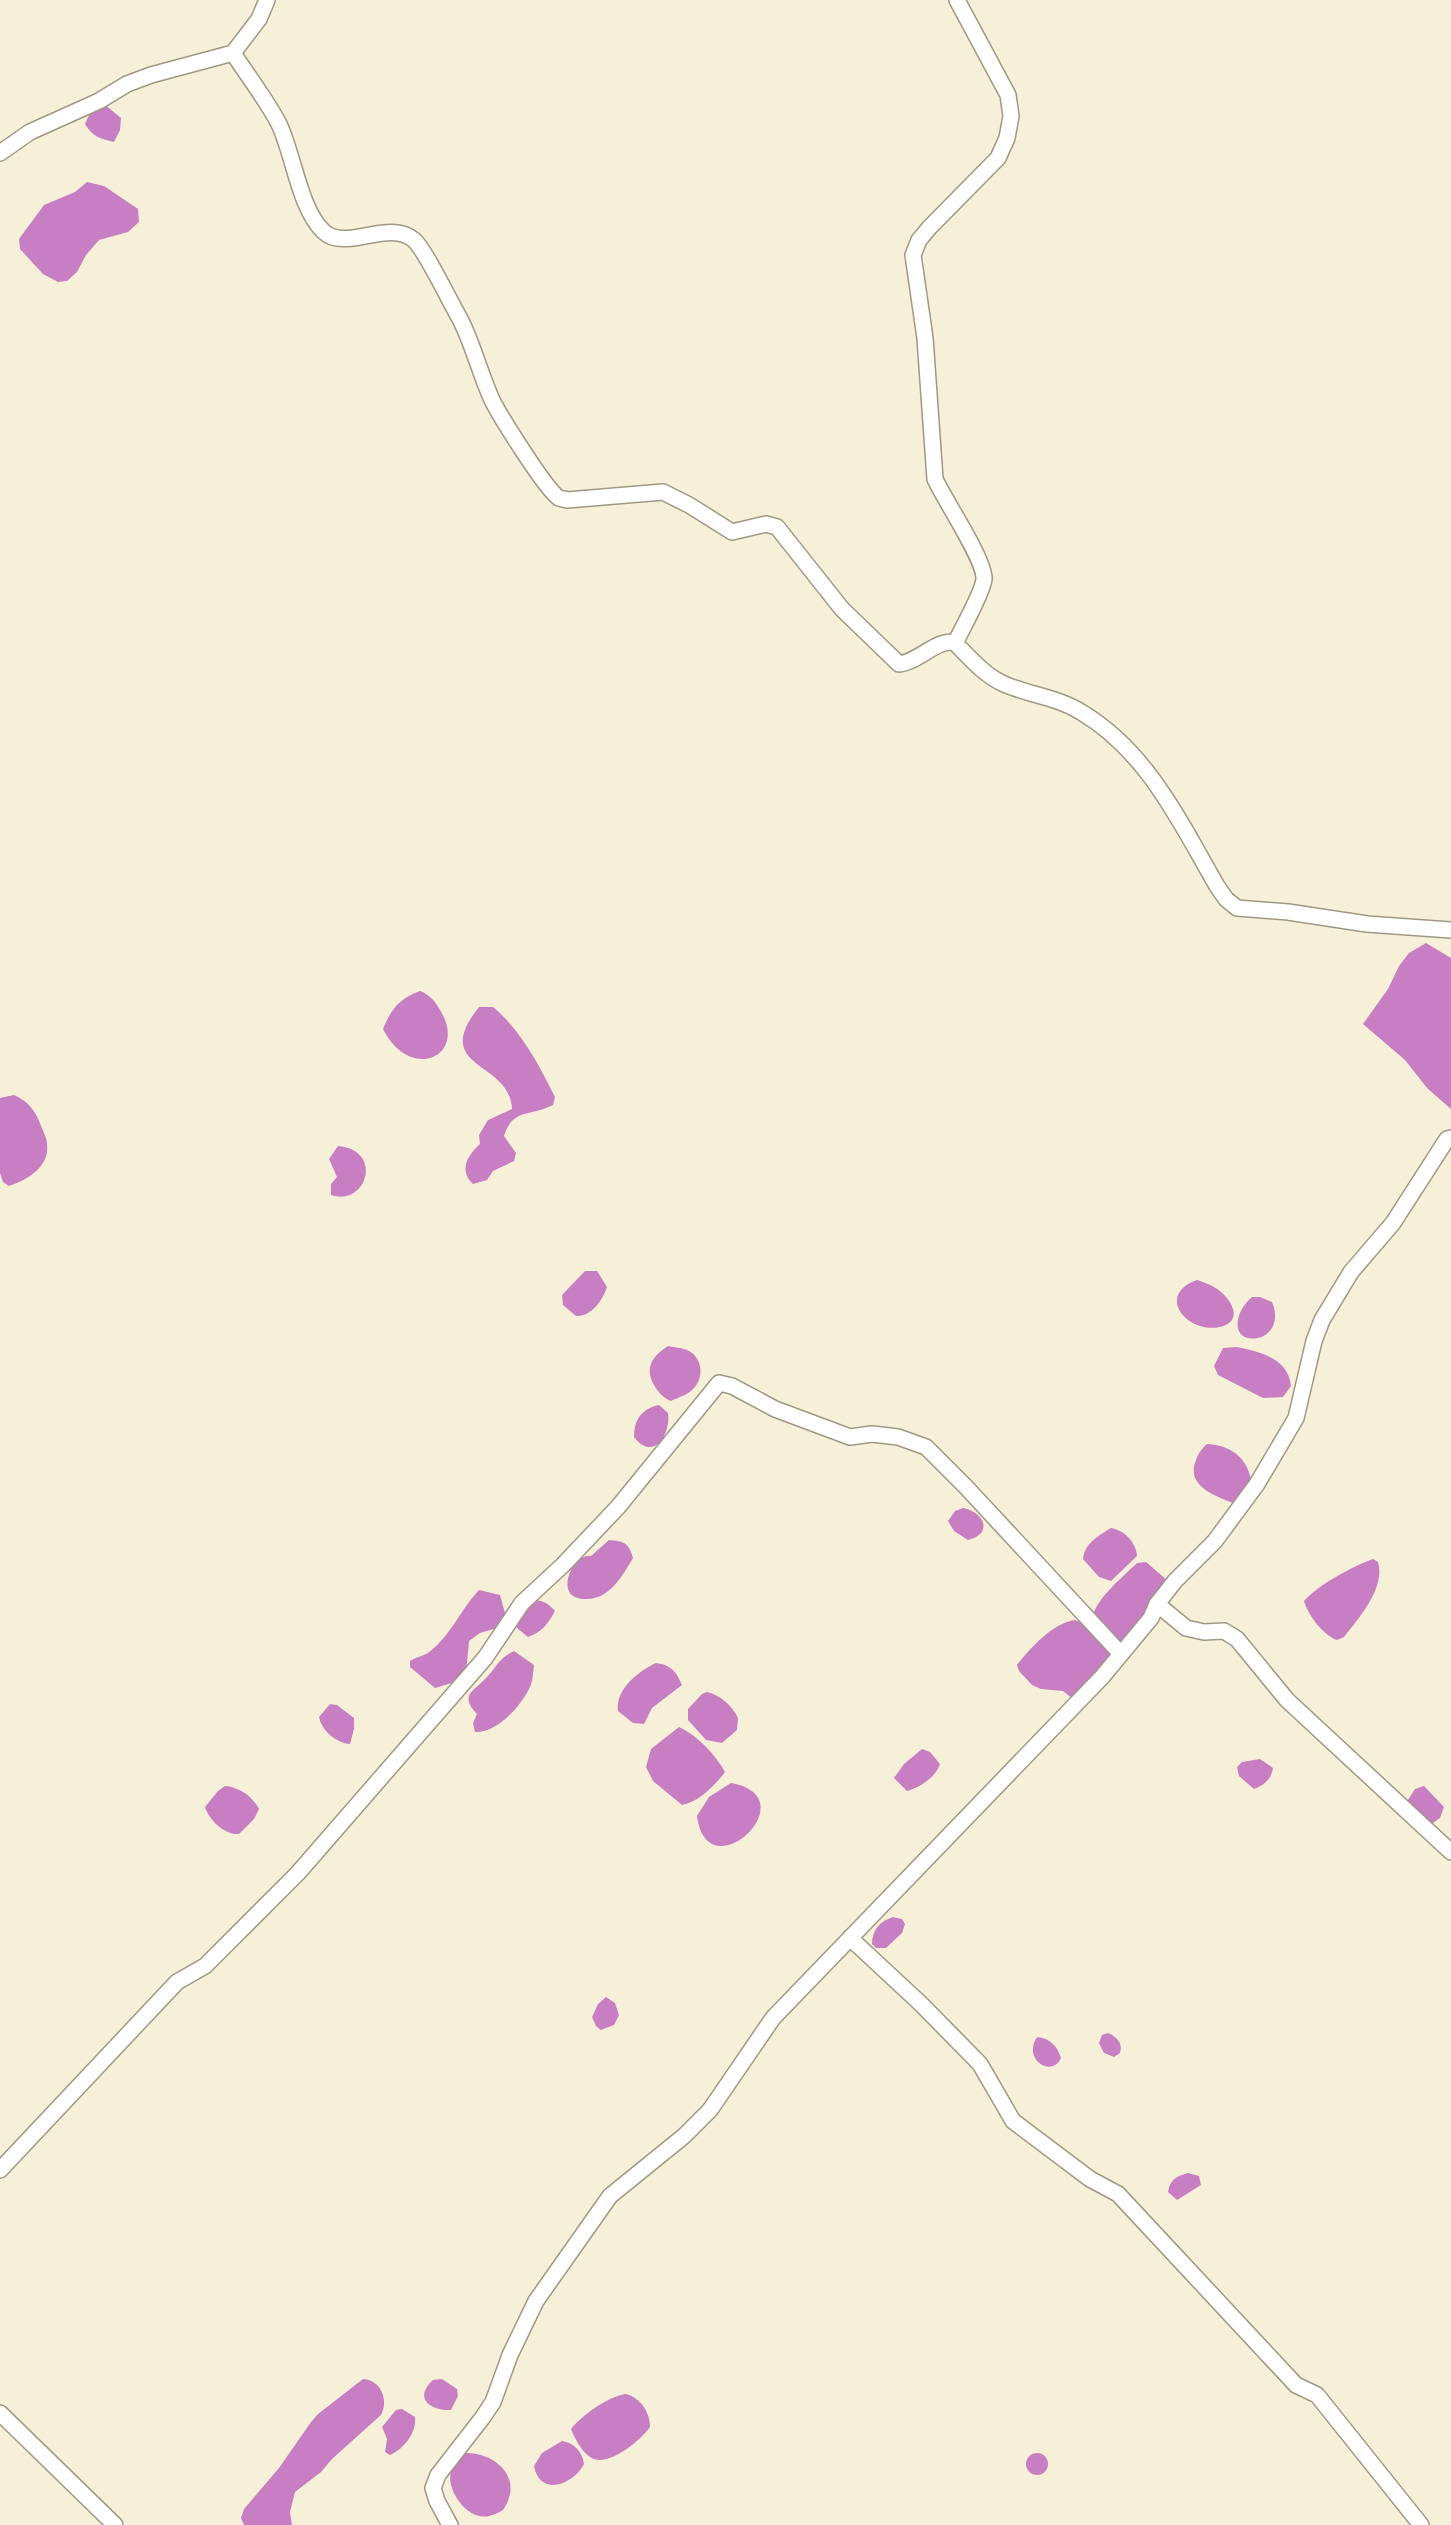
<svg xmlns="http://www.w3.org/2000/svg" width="1451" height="2525" viewBox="0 0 1451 2525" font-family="Quicksand,sans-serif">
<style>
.water{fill:#c87ec2}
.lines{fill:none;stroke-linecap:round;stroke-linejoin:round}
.minor-casing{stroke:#9f9883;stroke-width:18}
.minor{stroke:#fff;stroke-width:15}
</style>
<rect width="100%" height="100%" fill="#f7f0d9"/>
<g class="water">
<path d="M104 104 121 118 120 130 114 142C100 139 92 136 85 124L93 106Z"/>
<path d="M87 182 104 186 138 209 139 222 128 232 99 240 86 255 77 272 67 281 58 282 43 274 20 249 19 239 44 205 75 192Z"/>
<path d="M1426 943 1451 958V1109L1427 1088 1405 1060 1363 1024 1388 989 1399 966 1409 953Z"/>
<path d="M420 991C430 995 435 1001 440 1010 469 1056 410 1083 383 1029 391 1009 400 998 420 991Z"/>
<path d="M479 1007H493C521 1030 539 1065 555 1097L553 1105C529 1117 513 1108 504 1136L516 1153 514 1161 493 1171 487 1180 473 1184C458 1170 468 1155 480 1144L479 1135 488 1120 512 1109C510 1060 429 1070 479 1007Z"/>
<path d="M14 1095C28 1101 36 1111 41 1126 43 1131 47 1138 47 1144 50 1167 27 1180 9 1186L3 1182 0 1173V1098Z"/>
<path d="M338 1146C384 1150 367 1207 331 1195V1184L337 1177 329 1159Z"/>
<path d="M585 1271H597L607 1287C603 1300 591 1317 576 1316L563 1305 562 1295Z"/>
<path d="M1197 1280C1203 1282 1209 1284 1214 1287 1230 1296 1246 1321 1220 1327 1187 1334 1155 1295 1197 1280Z"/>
<path d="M1252 1297H1260L1272 1302C1289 1342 1232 1351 1238 1320 1239 1312 1245 1303 1252 1297Z"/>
<path d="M668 1346C674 1347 682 1348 687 1350 703 1357 705 1379 692 1390 687 1395 677 1398 671 1401 663 1398 658 1392 654 1385 644 1367 653 1356 668 1346Z"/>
<path d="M1237 1347C1260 1352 1288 1358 1291 1386L1283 1397 1263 1398 1218 1375 1214 1366 1223 1348Z"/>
<path d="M659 1405 668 1413C671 1435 653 1462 634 1437 634 1420 641 1409 659 1405Z"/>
<path d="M1207 1444C1230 1445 1247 1457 1251 1480L1236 1504C1215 1496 1185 1486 1196 1460 1199 1453 1201 1449 1207 1444Z"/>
<path d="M963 1508C984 1512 994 1533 968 1540L954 1531 948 1521 955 1511Z"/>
<path d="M1111 1528C1124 1530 1136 1542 1137 1556L1111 1581 1099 1577 1083 1559C1084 1544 1099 1535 1111 1528Z"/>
<path d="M609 1540C624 1541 629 1543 633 1558 626 1570 617 1586 604 1594 596 1600 572 1603 568 1589 565 1575 577 1554 591 1556Z"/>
<path d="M1373 1559 1378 1562C1386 1587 1359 1618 1344 1637L1337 1640C1323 1635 1308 1615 1304 1601 1318 1585 1353 1566 1373 1559Z"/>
<path d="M1146 1562 1168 1581 1123 1643H1118L1093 1618C1093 1601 1125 1575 1137 1563Z"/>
<path d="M479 1590 500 1595 505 1613 497 1628 480 1633 469 1641 466 1673 455 1682 435 1688 410 1667V1661C416 1657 423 1656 428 1653 450 1637 461 1609 479 1590Z"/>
<path d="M532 1600C542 1600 548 1603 555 1611 548 1624 542 1632 528 1637L517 1628 516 1618Z"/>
<path d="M1075 1620 1082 1623 1113 1653 1073 1699 1063 1691 1041 1689 1032 1685 1019 1671 1017 1665C1031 1647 1053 1623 1075 1620Z"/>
<path d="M514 1651 534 1665C533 1673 533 1682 529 1689 520 1707 497 1733 475 1732L473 1723 477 1714C458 1694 475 1691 487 1677 498 1665 498 1659 514 1651Z"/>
<path d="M656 1663C671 1665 676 1671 682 1685L652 1708 644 1724 633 1723 618 1711C615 1689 639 1671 656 1663Z"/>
<path d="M707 1692C721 1695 732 1706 738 1718L737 1730 722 1743 706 1740 688 1720V1709L702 1694Z"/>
<path d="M330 1704 337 1705 354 1718V1729L350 1744C336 1743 322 1731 319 1717Z"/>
<path d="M679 1727C698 1736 715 1754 725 1772 715 1785 699 1802 682 1805L653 1781 646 1767 651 1749Z"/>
<path d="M922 1749 930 1752 940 1764C936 1777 919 1788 907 1791L894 1778 904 1764Z"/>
<path d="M1260 1759 1273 1768C1271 1780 1264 1785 1254 1789L1239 1776 1237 1767 1242 1762Z"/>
<path d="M731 1783C810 1797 707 1894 697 1816L709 1797Z"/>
<path d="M225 1786C239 1787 252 1796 259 1809L254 1819 239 1834C224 1835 209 1820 205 1807L218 1791Z"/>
<path d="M1424 1786 1444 1807 1440 1818 1430 1825 1406 1803 1415 1789Z"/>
<path d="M893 1917 902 1919 905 1924 902 1933 886 1948H876L872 1944C872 1930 880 1921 893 1917Z"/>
<path d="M606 1997 615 2003 619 2015 614 2025 601 2030 596 2026 592 2017 598 2004Z"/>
<path d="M1108 2033C1117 2037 1123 2043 1120 2053L1114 2057 1104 2053 1099 2043 1102 2035Z"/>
<path d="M1037 2037C1050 2038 1057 2046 1061 2058 1052 2078 1022 2060 1037 2037Z"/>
<path d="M1188 2173 1199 2176 1201 2185 1177 2200 1168 2192C1170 2179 1177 2176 1188 2173Z"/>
<path d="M363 2379C381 2380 389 2400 381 2415L332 2459 321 2472 295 2492 290 2512 292 2525H244L241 2518 244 2509 279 2468 311 2422 318 2414Z"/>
<path d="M442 2379 457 2389 458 2396 451 2410C430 2411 413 2398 433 2380Z"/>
<path d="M626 2394C641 2398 650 2413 650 2427 641 2440 611 2465 594 2459 583 2455 575 2439 571 2429 582 2415 609 2396 626 2394Z"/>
<path d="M402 2409 415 2417C417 2432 404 2449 390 2455L385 2452 387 2439 382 2427 396 2410Z"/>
<path d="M562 2441C574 2443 582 2451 584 2464 574 2484 540 2498 534 2466L542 2453Z"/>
<circle cx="1037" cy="2464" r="11"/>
<path d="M466 2453C498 2453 524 2480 503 2510 496 2514 488 2518 480 2516 464 2514 446 2488 451 2472 454 2465 461 2458 466 2453Z"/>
</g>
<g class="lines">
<defs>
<g id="minor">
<path d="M233 53C248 76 265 98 278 122 293 151 299 208 323 231 345 253 389 218 414 240 426 251 450 302 460 319 473 344 480 374 492 400 500 416 546 490 559 498 561 499 565 499 567 500L663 492 689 505 732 532 766 524 777 527 842 609 899 664C919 662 937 638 955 643 970 658 984 675 1004 684 1029 695 1057 697 1081 712 1147 751 1180 822 1217 886L1226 899 1237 908 1288 912 1367 924 1451 930"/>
<path d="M0 153 30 132 99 101 127 84 151 75 233 53 259 19 267 0"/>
<path d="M955 643C961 631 983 592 984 579 985 560 945 501 935 479L925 338 913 255 919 240 930 227 998 158 1007 138 1011 116 1008 95 957 0"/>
<path d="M1157 1604 1186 1628 1204 1632 1224 1631 1237 1639 1287 1700 1451 1852"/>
<path d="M850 1938 921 2004 980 2064 1013 2121 1090 2179 1118 2194 1296 2385 1317 2395 1421 2525"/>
<path d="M0 2170 177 1982 205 1966 298 1873 485 1658 522 1603 563 1565 618 1507 719 1383 732 1386 775 1409 850 1437 872 1434 898 1437 926 1447 966 1487 1121 1654"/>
<path d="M0 2413 115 2525"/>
<path d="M450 2525 437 2501 433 2488 438 2475 483 2417 493 2402 510 2355 536 2301 610 2196 684 2136 710 2110 773 2018 1102 1677 1151 1618 1157 1604 1175 1581 1215 1541 1257 1484 1296 1418 1314 1341 1322 1320 1351 1272 1393 1223 1447 1139 1451 1138"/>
</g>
</defs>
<use href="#minor" class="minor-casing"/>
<use href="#minor" class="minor"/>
</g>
</svg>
